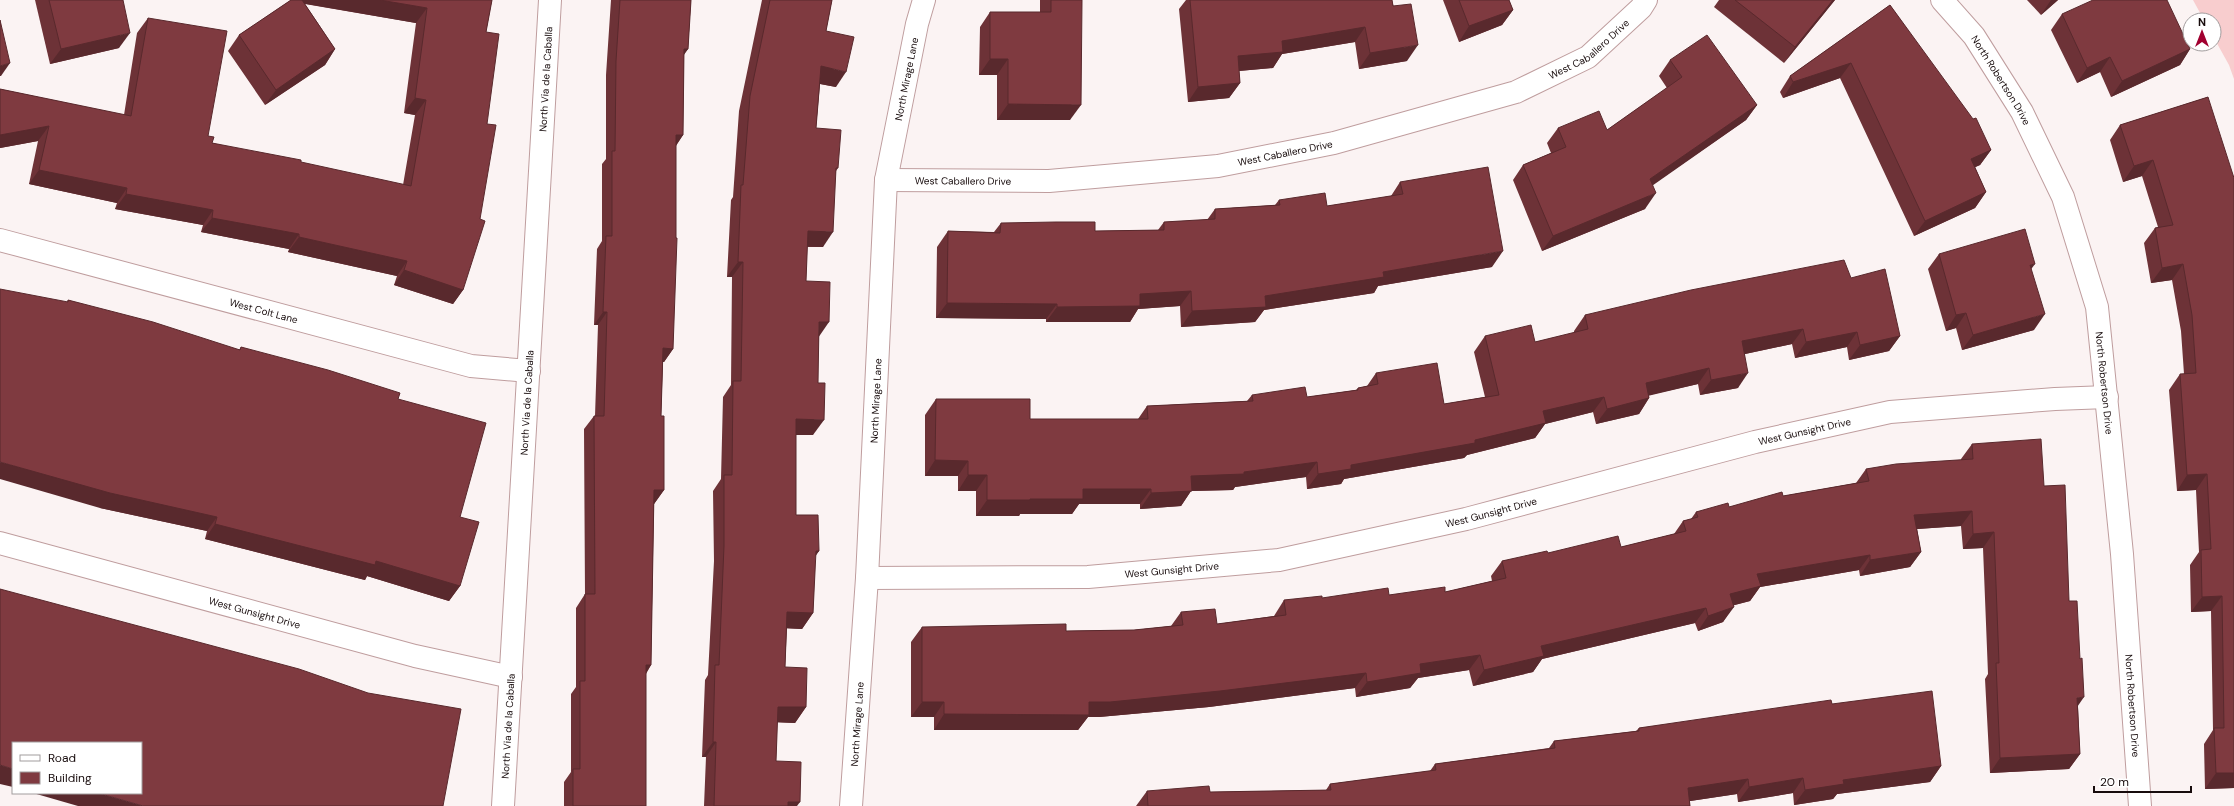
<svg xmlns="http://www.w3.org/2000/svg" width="2234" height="806" viewBox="0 0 2234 806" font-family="'DM Sans',sans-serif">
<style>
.green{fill:#f8cdce}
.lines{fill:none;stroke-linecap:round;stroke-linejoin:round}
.minor-casing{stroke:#bf9d9e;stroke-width:24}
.minor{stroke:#fff;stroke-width:22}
.wall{fill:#6d3237}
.shaded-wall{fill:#59292d}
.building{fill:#7f3a40;stroke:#59292d}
.labels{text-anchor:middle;stroke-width:4;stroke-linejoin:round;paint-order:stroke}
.street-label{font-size:10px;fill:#170b0c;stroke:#fff}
</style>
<rect width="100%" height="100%" fill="#fbf3f3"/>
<path class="green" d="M2193 0H2234V79L2229 65 2214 38V20H2204Z"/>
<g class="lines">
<defs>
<g id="minor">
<path id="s1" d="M1942 0 1974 36 2022 112 2063 197 2097 307 2122 554 2140 806"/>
<path id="s2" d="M886 180 1049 181 1218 166 1334 143 1516 92 1588 57 1641 8 1646 0"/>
<path id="s3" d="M0 240 471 366 529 371"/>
<path id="s4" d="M0 543 415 656 511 677"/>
<path id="s5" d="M867 578 1088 577 1279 560 1466 519 1755 442 1890 412 2055 399 2107 397"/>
<path id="s6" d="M503 806 550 0"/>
<path id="s7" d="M851 806 867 578 886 180 917 24 924 0"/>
</g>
</defs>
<use href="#minor" class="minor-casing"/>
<use href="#minor" class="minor"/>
</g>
<g class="wall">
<path d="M35 0H123L119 48 50 64Z"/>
<path d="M291 0H492L486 32 463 290 453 304 394 285 397 276 288 252 289 249 201 232 203 225 115 209 117 203 29 184 38 141 0 148V89L124 115 137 33 148 18 208 136 212 143 403 185 415 115 404 113 416 23 305 4 335 49 325 65 265 105 228 51 239 35Z"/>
<path d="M611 0H691L688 49 684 54 683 135 676 146 673 349 664 362H663L661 416 664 490 654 504 651 665 646 674V806H564V782L571 772V694L576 687V608L585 594 584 429 594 416H595L598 325H594L597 249 602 241V164L606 159V75Z"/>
<path d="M762 0H832L826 31 836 87 820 84 816 128 838 168 836 171 823 247H807L806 281 819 336 813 435H796V515L819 551 815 556 813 613 802 629 787 628 785 667 806 707 795 723 777 722 776 761 797 806H704L706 757H702L705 680 708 675 714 561 713 491 721 479 723 397 731 385 732 277H727L731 200 733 197 739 111Z"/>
<path d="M1040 0H1082L1070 120H997V75H979L980 27 990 12H1040Z"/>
<path d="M1186 0H1392L1407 61 1359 69 1355 42 1282 54 1273 68 1239 71 1240 83 1229 98 1188 102 1179 9Z"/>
<path d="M1443 0H1509L1513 10 1502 25 1459 42Z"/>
<path d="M1719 0H1835L1784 63 1714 7Z"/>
<path d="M2027 0H2058L2041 15Z"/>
<path d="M1890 5 1991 150 1980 165 1975 167 1986 192 1975 208 1914 236 1840 78 1783 98 1780 92 1790 76Z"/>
<path d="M2062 14 2190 49 2180 65 2111 97 2100 72 2077 83 2051 30Z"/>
<path d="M1670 60 1757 105 1746 120 1652 185 1645 209 1542 251 1513 180 1523 165 1551 153 1547 143 1558 128 1607 130 1667 88 1659 76Z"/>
<path d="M2208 97 2234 788 2205 789 2204 744 2213 730 2211 611 2191 612 2190 565 2199 552 2196 490 2177 491 2169 390 2180 374H2184L2181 331 2172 280 2151 283 2144 243 2155 228 2158 227 2142 176 2123 182 2110 140 2120 125Z"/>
<path d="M1400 182 1492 267 1378 286 1374 293 1264 310 1255 322 1181 327 1180 306 1138 309 1130 322H1046V319L936 318 937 247 948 231 994 232 1001 223 1095 231 1158 230 1164 222 1207 220 1215 209 1275 205 1279 200 1327 206 1391 196Z"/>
<path d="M1939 254 2031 268 2034 330 1962 350 1956 328 1946 331 1928 269Z"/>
<path d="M1851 278 1900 336 1889 351 1849 360 1847 347 1795 358 1792 344 1745 354 1738 388 1700 395 1698 384 1649 395V398L1639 414 1596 424 1593 412 1545 424 1535 438 1467 455 1464 458 1344 479 1341 484 1307 489 1306 477 1235 487 1233 490 1191 491 1181 506 1140 509V504H1079L1072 514H1020L1019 516H976V491H958V476H925V415L936 399 1030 419H1138L1147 406 1247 401 1252 395 1307 397 1356 390 1358 388 1367 386 1376 373 1444 404 1485 397 1474 352 1485 336 1535 342 1574 333V331L1585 315Z"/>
<path d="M68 300 239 350 241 347 398 399 460 517V586L449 601 367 576 365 580 205 539 207 531 100 508 67 302Z"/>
<path d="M1972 444 2044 486 2069 601 2078 707 2080 754 2069 769 1990 773 1985 679 1988 674 1983 548 1963 549 1961 526 1917 529 1921 552 1910 567 1860 576 1859 570 1760 587 1750 601 1734 605 1723 622 1698 631 1695 623 1542 659 1533 672 1473 686 1469 670 1418 678 1410 688 1356 697 1355 688 1209 707 1099 717H1088L1078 730H934V717H911V642L922 627 1066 631 1134 630 1171 626 1181 612 1217 624 1274 616 1284 600 1322 598 1389 595 1445 592 1492 581 1491 576 1502 561 1548 553 1621 547 1674 534 1683 521 1691 519 1696 512 1729 507 1783 496 1856 483 1866 469 1961 460V459Z"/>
<path d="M1832 704 1941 766 1930 782 1837 794 1833 799 1794 805 1793 793 1738 802 1737 794 1690 801V806H1136L1147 791 1210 792 1326 790 1330 784 1430 771 1435 764 1549 748 1554 741 1636 731 1639 728Z"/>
</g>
<g class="shaded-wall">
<path d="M297 0H380L427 8 416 23 295 2Z"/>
<path d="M1833 0H1835L1784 63 1795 47Z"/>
<path d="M2051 0H2058L2041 15Z"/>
<path d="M1513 10 1502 25 1459 42 1469 26Z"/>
<path d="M1365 27 1355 42 1282 54 1273 68 1227 72 1238 56 1282 41Z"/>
<path d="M130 33 119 48 50 64 61 49Z"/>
<path d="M1418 45 1407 61 1359 69 1370 53Z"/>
<path d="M335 49 325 65 265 105 276 90Z"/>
<path d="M684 49H688L679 62Z"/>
<path d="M2190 49 2180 65 2111 97 2122 81Z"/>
<path d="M2110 57 2100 72 2077 83 2087 68Z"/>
<path d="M990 59H1008L997 75H979Z"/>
<path d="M10 63 1 76H0V66Z"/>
<path d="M1851 63 1840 78 1783 98 1793 82Z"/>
<path d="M821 66 846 72 836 87 810 82Z"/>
<path d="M1240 83 1229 98 1188 102 1198 87Z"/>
<path d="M415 98 426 100 415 115 404 113Z"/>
<path d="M1008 104 1081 105 1070 120H997Z"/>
<path d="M1757 105 1746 120 1639 195 1650 179Z"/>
<path d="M49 126 38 141 0 148V135Z"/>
<path d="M676 135H683L674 148Z"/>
<path d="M1991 150 1980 165 1960 174 1971 159Z"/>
<path d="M2153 160 2142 176 2123 182 2134 166Z"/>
<path d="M39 170 127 188 117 203 29 184Z"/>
<path d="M1986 192 1975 208 1914 236 1925 221Z"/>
<path d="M1656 193 1645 209 1542 251 1553 236Z"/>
<path d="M126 194 213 210 203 225 115 209Z"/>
<path d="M212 218 299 234 289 249 201 232Z"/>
<path d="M808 231 833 232 823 247 797 246Z"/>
<path d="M299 237 407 261 397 276 288 252Z"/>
<path d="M1503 251 1492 267 1378 286 1374 293 1264 310 1255 322 1181 327 1192 311 1265 296 1383 272Z"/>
<path d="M738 262H743L732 277H727Z"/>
<path d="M2035 264 2024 279 2030 265Z"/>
<path d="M2183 264 2172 280 2151 283 2162 268Z"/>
<path d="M404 270 463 290 453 304 394 285Z"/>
<path d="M1191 291 1180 306 1138 309 1130 322H1046L1057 307 1140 294Z"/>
<path d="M947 303 1057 304 1046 319 936 318Z"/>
<path d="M603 312H607L598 325H594Z"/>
<path d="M1966 313 1956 328 1946 331 1956 315Z"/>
<path d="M2045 314 2034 330 1962 350 1973 335Z"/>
<path d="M819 322H829L818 338Z"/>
<path d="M1803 329 1792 344 1731 357 1742 341Z"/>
<path d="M1857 332 1847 347 1795 358 1806 342Z"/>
<path d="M1900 336 1889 351 1849 360 1860 345Z"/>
<path d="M663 348 673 349 664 362H654Z"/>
<path d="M1709 368 1698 384 1635 399 1646 383Z"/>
<path d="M1748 373 1738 388 1700 395 1711 380Z"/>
<path d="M1604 397 1593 412 1545 424 1535 438 1467 455 1464 458 1344 479 1341 484 1307 489 1318 474 1351 465 1475 440 1543 411Z"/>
<path d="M1649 398 1639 414 1596 424 1607 409Z"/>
<path d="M796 419 824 420 813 435H785Z"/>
<path d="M935 460 968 461 958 476H925Z"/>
<path d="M0 462 217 517 207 531 100 508 0 479Z"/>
<path d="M1317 462 1306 477 1235 487 1233 490 1191 491 1181 506 1140 509 1151 493 1191 476 1244 472Z"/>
<path d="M2207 474 2196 490 2177 491 2187 475Z"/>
<path d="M968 475H987L976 491H958Z"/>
<path d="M1083 489H1151L1140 504H1079L1072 514H1020L1019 516H976L987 500 1030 499Z"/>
<path d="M654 490H664L654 504H645Z"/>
<path d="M1972 511 1961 526 1903 530 1914 515Z"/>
<path d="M215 524 376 561 460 586 449 601 367 576 365 580 205 539Z"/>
<path d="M1994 532 1983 548 1963 549 1973 534Z"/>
<path d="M816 551H819L808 567Z"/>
<path d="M1921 552 1910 567 1860 576 1870 560Z"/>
<path d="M1870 555 1859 570 1760 587 1750 601 1720 609 1730 594 1757 574Z"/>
<path d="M2222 596 2211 611 2191 612 2202 597Z"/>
<path d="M1734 607 1723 622 1698 631 1708 616Z"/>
<path d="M1706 608 1695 623 1542 659 1533 672 1473 686 1484 670 1541 646Z"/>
<path d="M787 612 813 613 802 629 777 628Z"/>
<path d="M1480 655 1469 670 1418 678 1410 688 1356 697 1367 682 1420 664Z"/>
<path d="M646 665H651L642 679Z"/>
<path d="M1366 673 1355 688 1209 707 1099 717H1088L1078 730H934L944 714 1089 702Z"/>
<path d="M2084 697 2073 713 2077 698Z"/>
<path d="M922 702H944L934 717H911Z"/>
<path d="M778 707H806L795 723 767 722Z"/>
<path d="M713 742H716L706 757H702Z"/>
<path d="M2080 754 2069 769 1990 773 2000 758Z"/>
<path d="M0 765 13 769V787L0 784Z"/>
<path d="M1941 766 1930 782 1837 794 1833 799 1794 805 1805 790 1843 780Z"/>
<path d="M2216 773H2234V788L2205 789Z"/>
<path d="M1803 778 1793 793 1738 802 1749 787Z"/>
<path d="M1748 779 1737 794 1677 803 1688 788Z"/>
<path d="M33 793H98L143 806H78Z"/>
<path d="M788 802H800L797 806H785Z"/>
</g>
<g class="building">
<path d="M49 0H123L130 33 61 49Z"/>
<path d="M291 0H302L335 49 276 90 239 35Z"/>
<path d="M380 0H492L486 32 499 34 487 124 496 125 480 219 485 221 463 290 404 270 407 261 299 237V234L212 218 213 210 126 194 127 188 39 170 49 126 0 135V89L131 116 148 18 227 31 208 136 214 137 212 143 301 160V162L411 186 426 100 415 98 427 8Z"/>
<path d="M620 0H691L688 49H684L683 135H676V238H677L673 349 663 348 661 416H664V490H654L651 665H646V806H573V769H580V681H585V594H595L594 416H604L607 312H603L606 236H612V151H615L616 61Z"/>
<path d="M770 0H832L826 31 854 37 846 72 821 66 816 128 841 130 838 168H836L833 232 808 231 806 281 830 282 829 322H819L818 383H825L824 420 796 419V515H818L819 551H816L813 613 787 612 785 667 807 668 806 707H778L776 761 801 762 800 802H788V806H714L716 742H713L715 665H719L724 546V475H732L733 381H741L743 262H738L741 185H743L750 96Z"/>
<path d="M1051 0H1082L1081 105 1008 104V59H990V12H1051Z"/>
<path d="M1190 0H1392L1393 6 1411 4 1418 45 1370 53 1365 27 1282 41 1283 52 1238 56 1240 83 1198 87Z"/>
<path d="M1459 0H1509L1513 10 1469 26Z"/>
<path d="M1735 0H1833L1795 47Z"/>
<path d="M2093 0H2167L2190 49 2122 81 2110 57 2087 68 2062 14Z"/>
<path d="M1890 5 1973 119 1976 118 1991 150 1971 159 1986 192 1925 221 1851 63 1793 82 1790 76Z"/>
<path d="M0 20 10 63 0 66Z"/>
<path d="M1707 35 1757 105 1650 179 1656 193 1553 236 1523 165 1566 147 1558 128 1599 111 1607 130 1682 77 1670 60Z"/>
<path d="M2208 97 2234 178V773H2216L2214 728H2224L2222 596 2202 597 2201 550 2211 549 2207 474 2187 475 2180 374 2196 373 2192 315 2183 264 2162 268 2155 228 2173 225 2153 160 2134 166 2120 125Z"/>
<path d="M1488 167 1503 251 1383 272 1384 277 1265 296 1266 307 1192 311 1191 291 1140 294V306L1057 307V304L947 303 948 231 1000 233 1001 223 1056 222H1095V231L1164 230V222L1215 219V209L1280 205 1279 200 1325 193 1327 206 1403 194 1400 182Z"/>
<path d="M2025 229 2035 264 2030 265 2045 314 1973 335 1966 313 1956 315 1939 254Z"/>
<path d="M1844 260 1851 278 1885 269 1900 336 1860 345 1857 332 1806 342 1803 329 1742 341 1748 373 1711 380 1709 368 1646 383 1649 398 1607 409 1604 397 1543 411 1546 423 1475 440V443L1351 465V469L1318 474 1317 462 1244 472V474L1191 476 1192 491 1151 493V489H1083V499H1030V500H987V475H968V461L935 460 936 399H1030V419H1148L1147 406 1253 401 1252 395 1305 387 1307 397 1358 390V388L1378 384 1376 373 1437 363 1444 404 1499 395 1485 336 1531 325 1535 342 1588 329 1585 315 1691 290Z"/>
<path d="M0 289 68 302V300L153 322 240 350 241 347 328 370 400 393 398 399 486 423 460 517 479 522 460 586 376 561 375 565 215 524 217 517 110 493 0 462Z"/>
<path d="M2041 439 2044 486 2065 485 2069 601H2077L2080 659 2082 658 2084 697 2077 698 2080 754 2000 758 1996 663H1999L1994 532 1973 534 1972 511 1914 515 1921 552 1870 560V555L1757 574 1761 586 1730 594 1734 607 1708 616 1706 608 1541 646 1544 656 1484 670 1480 655 1420 664 1421 673 1367 682 1366 673 1220 691 1110 702H1089V715L944 714V702H922V627L1066 624V631L1134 630 1183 625 1181 612 1215 609 1217 624 1286 615 1284 600 1322 596V598L1388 588 1389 595 1445 587V592L1506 578 1502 561 1547 551 1548 553 1618 536 1621 547 1686 531 1683 521 1698 517 1696 512 1728 503 1729 507 1782 492 1783 496 1869 481 1866 469 1896 464 1973 459 1972 444Z"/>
<path d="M0 589 299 669 368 693 461 709 443 806H143L98 793H141V743H13V769L0 765Z"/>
<path d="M1932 691 1941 766 1843 780 1844 784 1805 790 1803 778 1749 787 1748 779 1688 788 1690 806H1148L1147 791 1209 786 1210 792 1331 790 1330 784 1436 770 1435 764 1555 748 1554 741 1639 731V728L1831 700 1832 704Z"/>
</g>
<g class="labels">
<g class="street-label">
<text dy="4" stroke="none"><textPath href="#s2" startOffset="725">West Caballero Drive</textPath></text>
<text dy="4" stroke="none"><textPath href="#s7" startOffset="730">North Mirage Lane</textPath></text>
<text dy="4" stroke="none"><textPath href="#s6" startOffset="728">North Via de la Caballa</textPath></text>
<text dy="4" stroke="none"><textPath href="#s1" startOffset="100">North Robertson Drive</textPath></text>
<text dy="4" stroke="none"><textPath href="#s2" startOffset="401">West Caballero Drive</textPath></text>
<text dy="4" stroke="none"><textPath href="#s2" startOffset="77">West Caballero Drive</textPath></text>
<text dy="4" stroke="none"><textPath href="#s3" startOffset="273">West Colt Lane</textPath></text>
<text dy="4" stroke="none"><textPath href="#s1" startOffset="424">North Robertson Drive</textPath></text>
<text dy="4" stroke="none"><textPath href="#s7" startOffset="406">North Mirage Lane</textPath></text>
<text dy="4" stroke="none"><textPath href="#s6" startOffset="404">North Via de la Caballa</textPath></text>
<text dy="4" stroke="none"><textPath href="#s5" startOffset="954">West Gunsight Drive</textPath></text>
<text dy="4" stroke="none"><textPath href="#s5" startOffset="630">West Gunsight Drive</textPath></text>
<text dy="4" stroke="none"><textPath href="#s5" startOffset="305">West Gunsight Drive</textPath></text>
<text dy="4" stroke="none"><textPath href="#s4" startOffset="264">West Gunsight Drive</textPath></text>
<text dy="4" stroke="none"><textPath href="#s1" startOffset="748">North Robertson Drive</textPath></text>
<text dy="4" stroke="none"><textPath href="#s7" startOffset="82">North Mirage Lane</textPath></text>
<text dy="4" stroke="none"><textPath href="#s6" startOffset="80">North Via de la Caballa</textPath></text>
</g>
</g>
<rect x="12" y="742" width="130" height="52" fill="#ffffff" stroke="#a29d9e"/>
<rect x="20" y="755" width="20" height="6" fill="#ffffff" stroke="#a29d9e"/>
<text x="48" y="762" font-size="12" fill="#170b0c">Road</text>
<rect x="20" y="772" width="20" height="12" fill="#7f3a40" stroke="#a29d9e"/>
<text x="48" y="782" font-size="12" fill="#170b0c">Building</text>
<g transform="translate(2202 32)"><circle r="19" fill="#ffffff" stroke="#a29d9e"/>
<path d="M0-3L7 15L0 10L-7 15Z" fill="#a10030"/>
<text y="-6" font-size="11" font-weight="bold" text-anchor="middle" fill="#170b0c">N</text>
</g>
<path d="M2094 786v6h97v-6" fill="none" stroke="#170b0c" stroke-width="2"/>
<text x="2100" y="786" font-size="12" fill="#170b0c" stroke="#ffffff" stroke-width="3" paint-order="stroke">20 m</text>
</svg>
